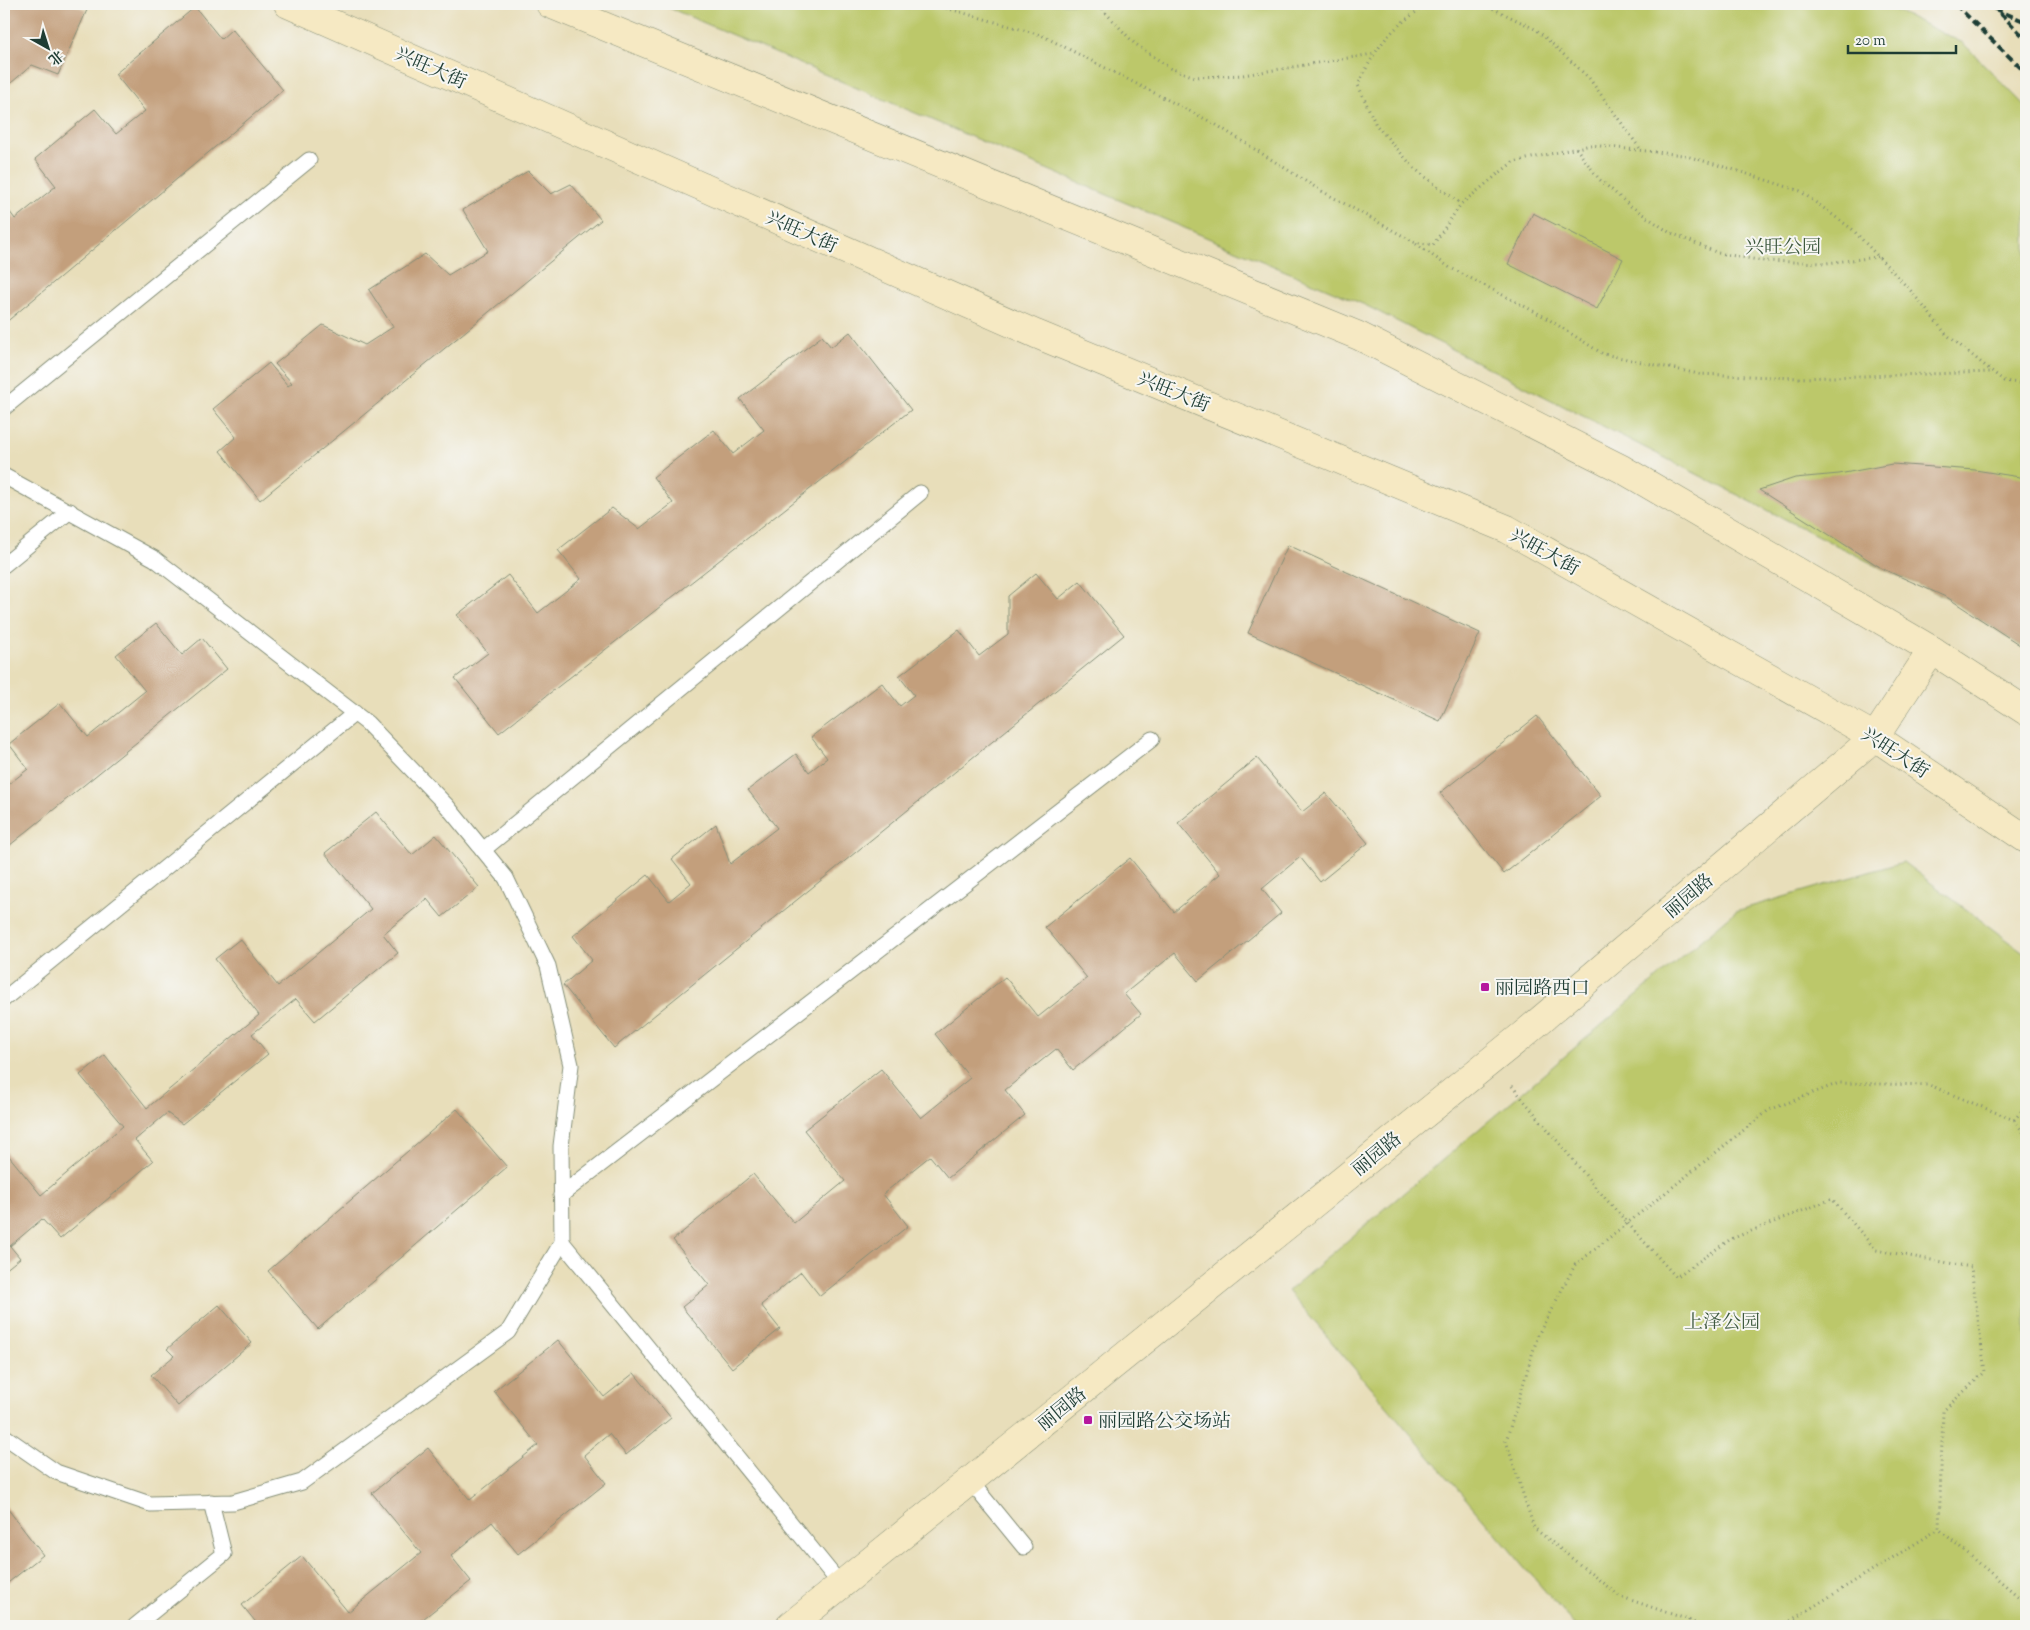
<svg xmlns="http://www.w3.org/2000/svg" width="2030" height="1630" viewBox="0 0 2030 1630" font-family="'Sorts Mill Goudy','Noto Serif SC',serif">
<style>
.green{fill:#bcc86a;stroke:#6e824f}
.building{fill:#c39f7c}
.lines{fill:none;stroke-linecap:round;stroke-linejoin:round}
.lane-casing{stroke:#848e77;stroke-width:17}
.secondary-casing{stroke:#848e77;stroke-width:29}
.path{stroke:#848e77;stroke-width:3;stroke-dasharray:1 4;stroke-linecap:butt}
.lane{stroke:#fff;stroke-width:15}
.secondary{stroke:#f6e9c3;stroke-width:28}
.rail{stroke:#1f3d34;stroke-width:4;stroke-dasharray:8 4;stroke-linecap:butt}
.poi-dot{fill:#b5179e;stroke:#f6f6f2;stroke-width:2}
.labels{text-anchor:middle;stroke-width:4;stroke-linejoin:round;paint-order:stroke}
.street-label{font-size:19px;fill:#1f3d34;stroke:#f6f6f2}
.park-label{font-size:19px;fill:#3e593f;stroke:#f6f6f2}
.poi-label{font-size:19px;fill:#1f3d34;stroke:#f6f6f2;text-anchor:start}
</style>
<rect width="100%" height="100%" fill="#f6f6f2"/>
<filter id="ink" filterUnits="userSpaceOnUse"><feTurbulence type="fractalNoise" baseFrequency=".02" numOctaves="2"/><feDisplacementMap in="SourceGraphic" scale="10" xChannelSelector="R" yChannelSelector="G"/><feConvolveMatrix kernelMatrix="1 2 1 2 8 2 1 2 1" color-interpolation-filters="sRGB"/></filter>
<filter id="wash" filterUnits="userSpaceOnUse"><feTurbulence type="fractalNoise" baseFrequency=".0096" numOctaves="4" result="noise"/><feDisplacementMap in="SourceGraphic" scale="20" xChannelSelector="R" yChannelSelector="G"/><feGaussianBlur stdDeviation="1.12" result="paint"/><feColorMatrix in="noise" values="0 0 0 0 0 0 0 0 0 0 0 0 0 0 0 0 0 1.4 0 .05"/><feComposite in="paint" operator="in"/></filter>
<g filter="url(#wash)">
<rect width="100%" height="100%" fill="#e8deba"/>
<g class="green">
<path d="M660 4H1883L1963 43 2026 107V649L1948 598 1883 569 1365 305Z"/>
<path d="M1903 862 2026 954V1626H1575L1288 1291 1736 911Z"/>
</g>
<g id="blocks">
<g class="building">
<path d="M4 4H72L87 10 58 75 32 65 4 89Z"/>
<path d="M195 7 221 39 232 29 283 90 4 324V204L15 219 56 186 35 159 95 109 116 134 145 111 115 74Z"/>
<path d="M528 171 551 194 571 184 601 220 260 500 220 451 236 437 213 409 269 363 288 386 292 383 275 364 323 325 365 345 393 327 369 290 425 254 448 275 488 251 463 210Z"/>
<path d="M1533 213 1623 259 1597 309 1508 264Z"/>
<path d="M850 332 911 410 499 733 455 678 488 653 457 615 508 575 538 613 581 579 558 550 612 508 639 529 673 503 653 477 714 430 733 454 764 430 740 399 822 336 831 347Z"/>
<path d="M1892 464 1975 470 2026 478V649L1948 598 1883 569 1759 490 1795 478 1839 474Z"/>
<path d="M1288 545 1480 633 1440 721 1248 633Z"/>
<path d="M1036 573 1058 599 1080 581 1124 635 614 1048 563 985 592 960 573 936 648 875 669 901 691 883 672 859 716 824 730 864 777 828 748 790 796 754 809 772 827 758 811 737 882 683 900 706 914 695 899 676 959 630 979 656 1008 634V596Z"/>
<path d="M156 623 182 655 202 638 227 669 4 850V788L28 769 9 744 60 703 88 737 145 691 116 655Z"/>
<path d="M1537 716 1601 796 1504 874 1440 793Z"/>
<path d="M1257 758 1302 812 1326 793 1368 843 1320 882 1300 857 1262 889 1281 913 1198 981 1175 953 1124 994 1141 1014 1073 1070 1056 1049 1005 1090 1025 1115 948 1178 930 1156 883 1194 908 1226 820 1296 801 1272 761 1305 780 1329 732 1368 682 1307 709 1285 673 1240 753 1174 794 1223 845 1181 804 1130 881 1069 921 1118 970 1078 935 1034 1005 977 1038 1017 1087 978 1045 927 1130 858 1174 912 1220 874 1178 823Z"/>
<path d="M376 812 412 855 436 835 479 887 442 917 427 899 383 934 398 953 315 1021 296 999 252 1034 268 1054 182 1124 167 1113 135 1140 153 1161 60 1239 42 1219 10 1246 20 1258 4 1271V1150L41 1195 123 1126 80 1075 105 1055 147 1108 259 1015 215 959 240 939 278 986 371 909 325 853Z"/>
<path d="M457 1109 507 1167 318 1329 268 1271Z"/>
<path d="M219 1305 252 1343 178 1406 151 1375 174 1356 167 1349Z"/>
<path d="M558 1340 604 1397 634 1373 671 1418 626 1455 609 1434 584 1455 606 1483 518 1554 492 1522 451 1556 471 1581 414 1626H259L242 1605 302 1556 348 1612 421 1553 372 1493 428 1448 470 1500 538 1445 494 1391Z"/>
<path d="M4 1504 43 1555 4 1586Z"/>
</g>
</g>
</g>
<g filter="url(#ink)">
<use href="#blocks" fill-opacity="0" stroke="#848e77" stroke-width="1"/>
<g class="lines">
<defs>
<g id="lane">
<path d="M4 408 309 160"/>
<path d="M4 476 155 559 367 723 447 806 506 878 548 966 571 1065 561 1146 562 1242 508 1332 302 1482 233 1502 150 1504 56 1472 4 1436"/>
<path d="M4 565 70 511"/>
<path d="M483 850 920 493"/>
<path d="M4 999 355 713"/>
<path d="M561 1195 1152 739"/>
<path d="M562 1242 841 1585"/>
<path d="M970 1481 1024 1547"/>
<path d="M135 1626 224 1554 211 1502"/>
</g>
<g id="secondary">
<path d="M288 4 1036 334 1507 529 1875 737 2026 839"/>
<path d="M550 4 1359 336 1622 469 1932 650 2026 711"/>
<path d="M790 1626 1524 1034 1875 737 1932 650"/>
</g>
</defs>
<use href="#lane" class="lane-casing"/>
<use href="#secondary" class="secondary-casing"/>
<g class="path">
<path d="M932 4 1041 35 1215 124 1318 189 1414 242 1433 245 1461 204 1513 162 1591 145 1683 155 1735 170 1800 191 1852 229 1911 291 1946 334 2004 381 2026 384"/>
<path d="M1101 4 1104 11 1134 43 1170 68 1195 77 1243 75 1373 54"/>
<path d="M1428 4C1390 29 1378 43 1358 85L1376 125 1415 169 1461 204"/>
<path d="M1484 4 1537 30 1589 78 1641 150"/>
<path d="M1576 148 1599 179 1629 205 1669 232 1718 253 1764 261 1826 263 1878 257"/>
<path d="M1416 244 1449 267 1545 317 1603 354 1699 374 1799 378 1992 372"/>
<path d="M1512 1086 1596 1188 1676 1277 1731 1239 1832 1199 1876 1250 1971 1267 1985 1372 1943 1411 1939 1529 2026 1603"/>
<path d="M2014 1120 2026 1106"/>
<path d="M1689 1620 1700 1626"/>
<path d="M1689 1626V1620L1619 1596 1534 1528 1506 1441 1538 1335 1575 1265 1769 1110 1839 1083 1929 1085 2014 1120 2026 1136"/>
<path d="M1782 1626 1939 1529"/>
</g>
<use href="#lane" class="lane"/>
<use href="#secondary" class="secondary"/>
<g class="rail">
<path d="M1955 4 2026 73"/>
<path d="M1983 4 2026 22"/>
<path d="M1991 4 2026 39"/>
</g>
</g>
</g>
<g class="poi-dot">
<rect x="1480" y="982" width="10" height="10" rx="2.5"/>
<rect x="1083" y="1415" width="10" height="10" rx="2.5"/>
</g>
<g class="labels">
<g class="street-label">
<text transform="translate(431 67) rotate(24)" y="7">兴旺大街</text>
<text transform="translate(802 231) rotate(24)" y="7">兴旺大街</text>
<text transform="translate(1174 391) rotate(22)" y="7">兴旺大街</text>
<text transform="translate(1545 551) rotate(29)" y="7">兴旺大街</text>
<text transform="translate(1896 752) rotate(33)" y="7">兴旺大街</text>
<text transform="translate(1688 895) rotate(-40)" y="7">丽园路</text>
<text transform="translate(1376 1153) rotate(-39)" y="7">丽园路</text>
<text transform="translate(1061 1408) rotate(-39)" y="7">丽园路</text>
</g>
<g class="park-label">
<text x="1783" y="253">兴旺公园</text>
<text x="1722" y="1328">上泽公园</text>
</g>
<g class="poi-label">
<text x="1495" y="994">丽园路西口</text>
<text x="1098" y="1427">丽园路公交场站</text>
</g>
</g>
<rect width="2030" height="1630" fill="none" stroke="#f6f6f2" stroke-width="20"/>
<g transform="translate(48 48) rotate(141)" stroke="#f6f6f2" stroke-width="4" paint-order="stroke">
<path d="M0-4L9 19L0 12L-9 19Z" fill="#1f3d34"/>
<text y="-8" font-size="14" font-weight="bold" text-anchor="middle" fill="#1f3d34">北</text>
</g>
<path d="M1848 45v8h108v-8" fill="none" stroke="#1f3d34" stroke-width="2.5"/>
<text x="1855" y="45" font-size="15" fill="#1f3d34" stroke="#f6f6f2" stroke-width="4" paint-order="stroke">20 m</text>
</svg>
